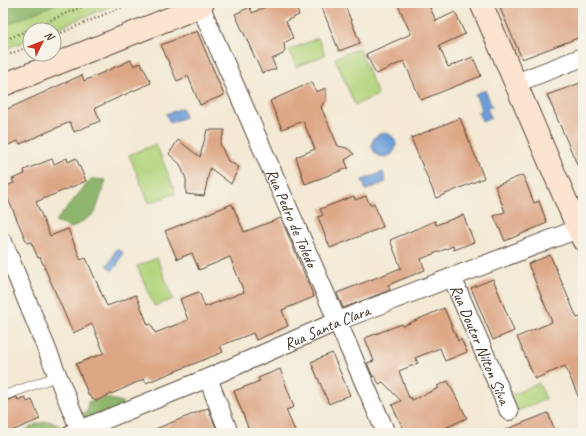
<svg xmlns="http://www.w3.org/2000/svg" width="586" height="436" viewBox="0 0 586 436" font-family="Caveat,sans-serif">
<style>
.green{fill:#b2d47d;stroke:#767f4e}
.forest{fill:#8db66c;stroke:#647045}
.water{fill:#6d9ed7;stroke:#54647a}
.building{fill:#dda685}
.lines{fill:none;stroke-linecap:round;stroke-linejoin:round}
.lane-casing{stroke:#574739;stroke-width:10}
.street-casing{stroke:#574739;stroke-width:20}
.secondary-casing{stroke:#574739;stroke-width:24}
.path{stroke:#574739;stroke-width:2.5;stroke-dasharray:1 3;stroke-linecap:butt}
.lane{stroke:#fff;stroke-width:9}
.street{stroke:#fff;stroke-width:18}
.secondary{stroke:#fde4d0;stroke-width:22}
.labels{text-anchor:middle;stroke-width:4;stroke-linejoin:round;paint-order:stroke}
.street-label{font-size:16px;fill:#3b2a1e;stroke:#f7f3e8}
</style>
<rect width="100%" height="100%" fill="#f7f3e8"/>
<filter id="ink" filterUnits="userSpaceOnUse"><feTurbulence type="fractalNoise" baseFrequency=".025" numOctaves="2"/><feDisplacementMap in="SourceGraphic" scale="8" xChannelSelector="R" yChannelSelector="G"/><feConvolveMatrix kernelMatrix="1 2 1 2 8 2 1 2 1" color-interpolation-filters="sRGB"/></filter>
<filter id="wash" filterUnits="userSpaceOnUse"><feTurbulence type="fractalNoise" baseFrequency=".012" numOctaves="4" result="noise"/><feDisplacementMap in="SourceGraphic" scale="16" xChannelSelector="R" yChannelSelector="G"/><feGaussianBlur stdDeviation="0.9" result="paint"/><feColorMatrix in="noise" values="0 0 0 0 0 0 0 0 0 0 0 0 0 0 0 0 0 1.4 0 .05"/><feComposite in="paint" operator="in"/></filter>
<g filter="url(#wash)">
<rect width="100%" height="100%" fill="#f3e9d4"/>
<g class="green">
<path d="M3 3H119L52 30H30V39L3 50Z"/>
<path d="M318 38 325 55 296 67 289 50Z"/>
<path d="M359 48 378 95 355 105 335 58Z"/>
<path d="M156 144 176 193 149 203 129 155Z"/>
<path d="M157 258 173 299 154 306 137 266Z"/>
<path d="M539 383 546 399 516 412 509 396Z"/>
</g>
<g class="forest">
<path d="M3 3H58L3 26Z"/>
<path d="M91 179 106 180 95 213 72 228 55 222Z"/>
<path d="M103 397 122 402 124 420 109 426 104 433H78L79 413H87L88 402Z"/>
<path d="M49 421 68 430 67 433H21L36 424Z"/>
</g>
<g class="water">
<path d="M485 90 492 106 487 109 491 117 482 121 478 112 482 110 475 94Z"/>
<path d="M182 108 185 117 170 123 166 114Z"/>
<circle cx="384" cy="145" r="12"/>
<path d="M383 172 386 182 366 190 362 180Z"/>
<path d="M116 249 123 252 117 266 112 271 107 265 111 260Z"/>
</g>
<g id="blocks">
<g class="building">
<path d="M274 3H294L299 15 286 21 293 38 284 43 285 50 283 54 272 59 276 69 262 73 235 14 250 7 252 13Z"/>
<path d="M320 3H344L360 43 339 51Z"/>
<path d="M397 3H428L436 21 455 12 465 34 439 46 448 67 473 57 481 76 421 100 404 61 376 74 366 54 411 34Z"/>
<path d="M513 3H576L583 19V36L522 59 500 8Z"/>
<path d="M197 31 224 95 200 105 188 76 177 81 161 45Z"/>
<path d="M131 60 134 66 141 63 151 83 95 108 100 121 74 132 70 122 20 144 18 141 3 147V111L82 75 84 81Z"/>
<path d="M312 82 316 92 326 88V99L321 107 338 146 347 148 354 154 345 160 348 168 305 184 296 157 315 149 303 121 282 129 270 101Z"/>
<path d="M583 82V178L547 95Z"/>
<path d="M460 118 484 178 436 198 411 138Z"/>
<path d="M207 130H225L220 144 228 161 239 167 231 184 210 168 204 196 186 194V179L180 164 169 154 178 140 200 157Z"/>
<path d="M67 158 68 162 76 158 86 181 36 202 50 236 68 229 81 260 86 258 107 306 136 295 148 325 151 324 155 333 188 320 180 299 199 292 205 307 244 292 230 257 199 270 192 253 177 259 165 231 232 204 244 232 281 218 314 297 282 310 288 326 256 340 253 333 220 346 223 352 146 383 144 379 96 401 89 396 76 364 104 353 92 324 73 333 40 257 38 258 31 242 27 243 3 187 14 183 12 179 25 174 24 170 52 159 54 164Z"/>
<path d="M523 175 534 203 539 201 547 223 505 241 494 216 505 212 495 186Z"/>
<path d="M354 196 355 200 366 196 370 205 374 203 383 227 330 248 318 217 323 215 320 209Z"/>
<path d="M463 215 474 242 454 250 453 246 421 259 425 270 388 285 390 290 343 308 337 293 401 268 390 240 435 221 436 225Z"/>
<path d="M550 255 577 318 583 316V407L565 366 535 379 517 337 552 322 528 264Z"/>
<path d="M493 279 514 331 493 340 471 288Z"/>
<path d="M444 308 458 341 461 339 467 352 445 361 440 348 415 358 418 363 399 371 409 398 411 397 412 400 439 388 437 386 448 381 467 418 434 433H405L392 405 401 401 383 382 379 384 375 376 373 377 367 363 374 361 365 338 402 324 403 326Z"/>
<path d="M332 353 350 395 329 404 311 362Z"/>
<path d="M280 369 294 407 286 410 296 433H250L234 391 260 381 258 378Z"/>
<path d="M17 397 18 400 25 397 27 402 32 400 40 419 7 433H3V402Z"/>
<path d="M208 408 218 433H148V432Z"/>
<path d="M548 413 556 433H500V432Z"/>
</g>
</g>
</g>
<g filter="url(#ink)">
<use href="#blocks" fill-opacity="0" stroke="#574739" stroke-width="1"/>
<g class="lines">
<defs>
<path id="lane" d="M3 396 58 376"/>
<g id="street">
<path id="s1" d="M199 3 386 433"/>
<path d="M516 83 583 57"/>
<path d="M3 242 81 433"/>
<path id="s2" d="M452 277 509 411"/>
<path d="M208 378 229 433"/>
<path id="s3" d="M72 433 208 378 338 321 583 227"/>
</g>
<g id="secondary">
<path d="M481 3 583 240"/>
<path d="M3 85 201 6 203 3"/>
</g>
</defs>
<use href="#lane" class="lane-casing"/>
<use href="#street" class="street-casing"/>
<use href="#secondary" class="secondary-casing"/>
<g class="path">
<path d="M54 36 131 3"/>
<path d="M3 41 90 3"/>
<path d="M3 57 30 46"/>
</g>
<use href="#lane" class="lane"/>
<use href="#street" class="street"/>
<use href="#secondary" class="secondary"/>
</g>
</g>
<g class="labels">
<g class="street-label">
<text dy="6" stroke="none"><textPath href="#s1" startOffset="234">Rua Pedro de Toledo</textPath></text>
<text dy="6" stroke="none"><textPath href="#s3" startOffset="276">Rua Santa Clara</textPath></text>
<text dy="6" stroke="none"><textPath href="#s2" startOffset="73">Rua Doutor Nilton Silva</textPath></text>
</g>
</g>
<rect width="586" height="436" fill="none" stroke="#f7f3e8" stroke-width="16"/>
<g transform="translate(42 42) rotate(47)"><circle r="19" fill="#f7f3e8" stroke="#aca397"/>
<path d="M0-3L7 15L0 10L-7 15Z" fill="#c8321e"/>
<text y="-6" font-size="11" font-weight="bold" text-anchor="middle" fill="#3b2a1e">N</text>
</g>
</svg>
